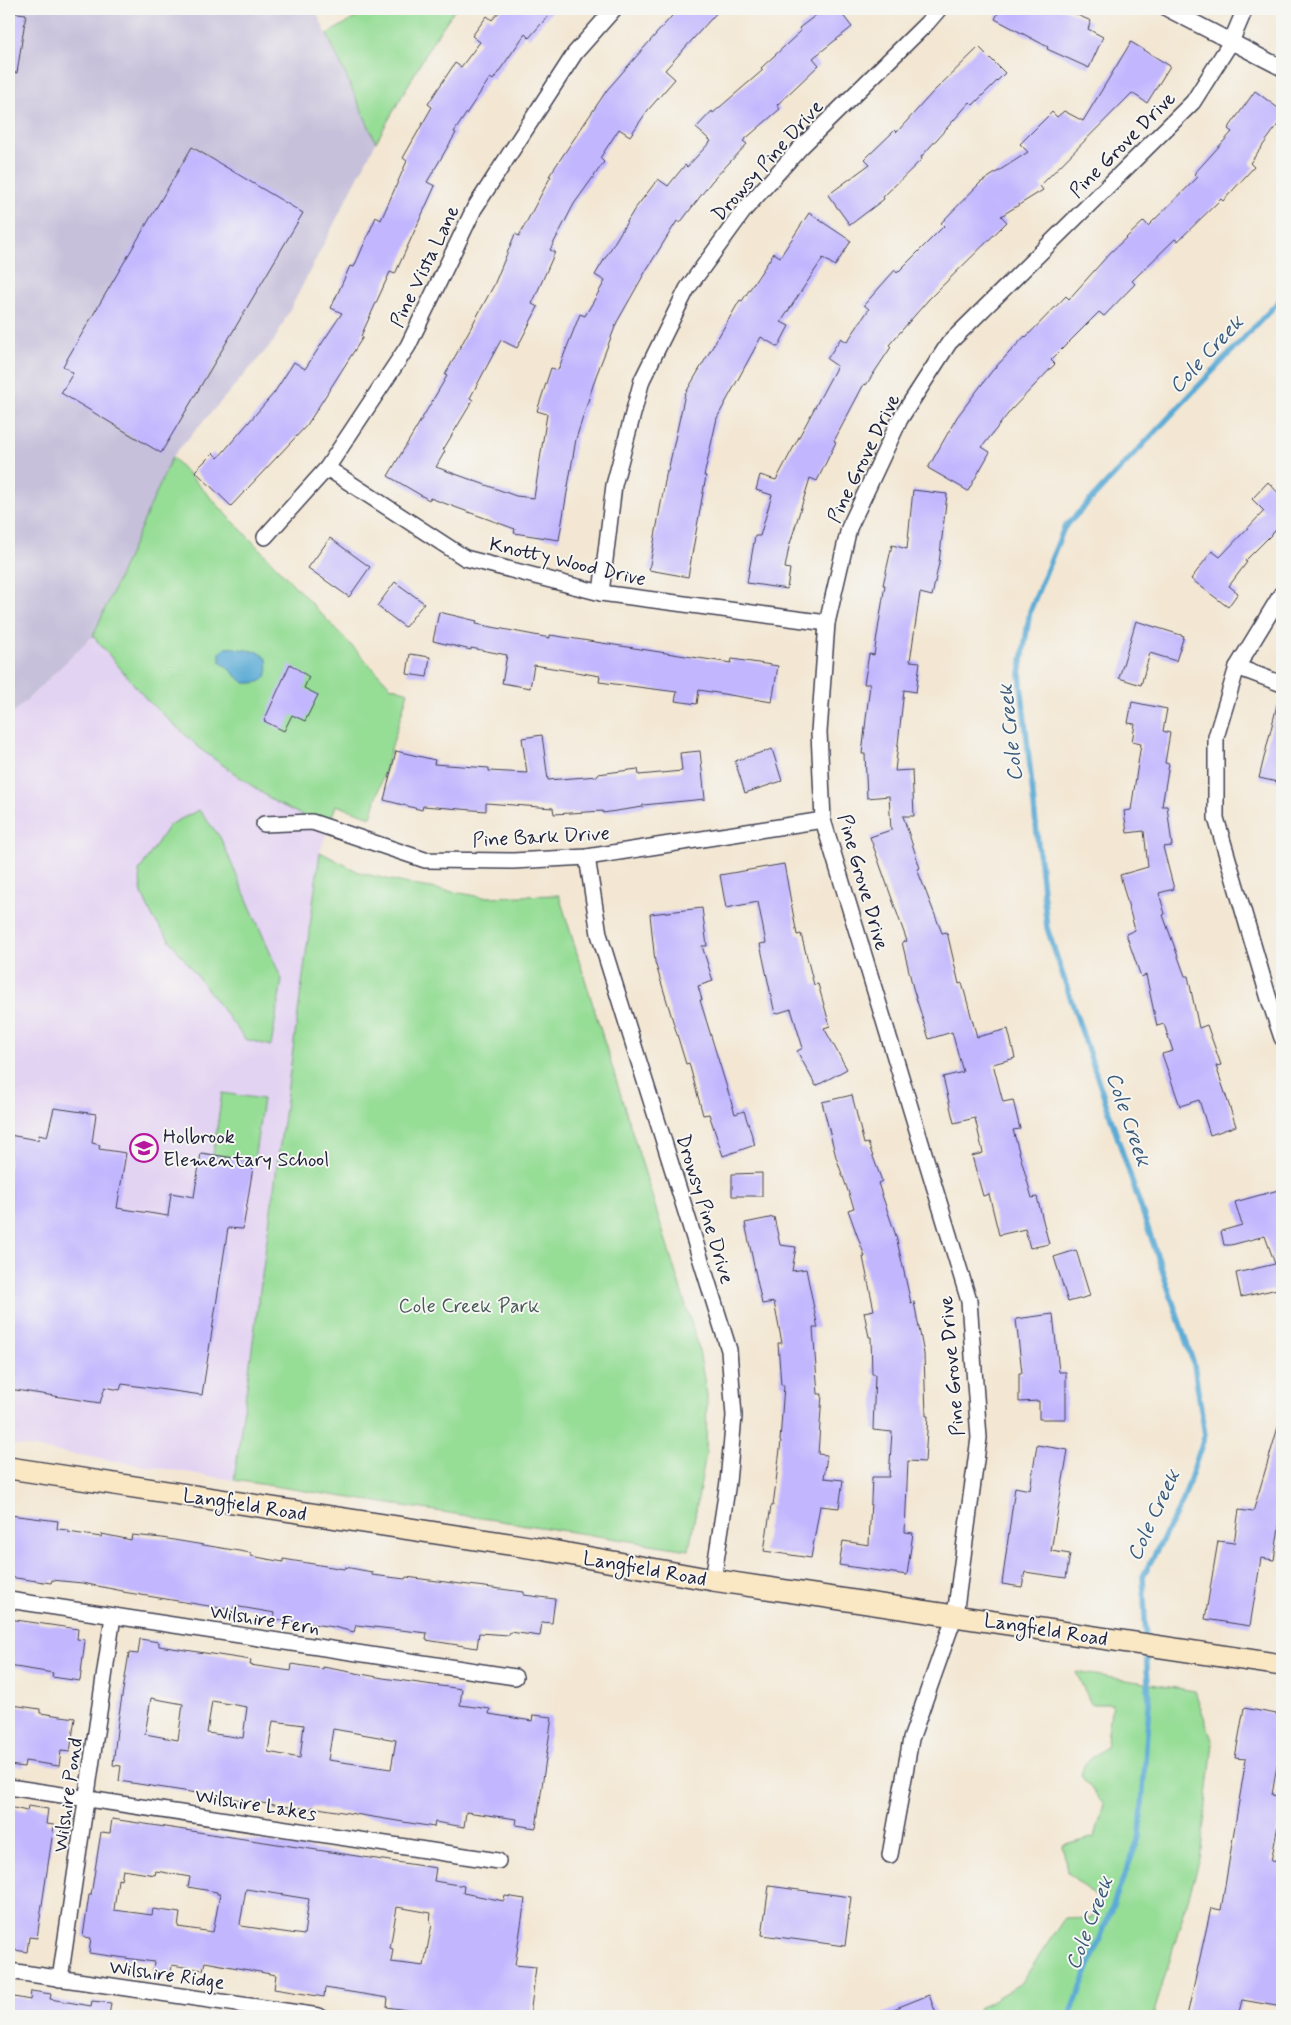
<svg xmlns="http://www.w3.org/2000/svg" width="1291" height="2025" viewBox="0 0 1291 2025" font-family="Mynerve,sans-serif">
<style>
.built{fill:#e3d3f2}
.industrial{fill:#c6c0da}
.green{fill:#96dd96;stroke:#5c8068}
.water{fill:#5babd5;stroke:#3e6688}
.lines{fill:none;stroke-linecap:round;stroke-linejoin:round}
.stream{stroke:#5babd5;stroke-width:5.5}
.building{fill:#c2b7fe;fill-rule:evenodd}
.street-casing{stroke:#414052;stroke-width:18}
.secondary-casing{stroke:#414052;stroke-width:24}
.street{stroke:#fff;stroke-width:15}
.secondary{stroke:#fae7c3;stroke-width:21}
.labels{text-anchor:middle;stroke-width:4;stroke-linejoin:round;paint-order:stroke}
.street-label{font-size:20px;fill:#22223b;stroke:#f6f6f2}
.poi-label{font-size:20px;fill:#22223b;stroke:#f6f6f2;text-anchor:start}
.park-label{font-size:20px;fill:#455a56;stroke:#f6f6f2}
.water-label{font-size:21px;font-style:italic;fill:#395979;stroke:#f6f6f2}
</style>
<rect width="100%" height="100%" fill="#f6f6f2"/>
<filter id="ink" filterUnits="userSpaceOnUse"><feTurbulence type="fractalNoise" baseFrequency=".02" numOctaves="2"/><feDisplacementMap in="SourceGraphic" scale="10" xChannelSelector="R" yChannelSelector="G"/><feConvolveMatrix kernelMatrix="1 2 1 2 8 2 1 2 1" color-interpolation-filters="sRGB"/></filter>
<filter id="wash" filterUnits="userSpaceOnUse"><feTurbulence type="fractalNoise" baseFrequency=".0096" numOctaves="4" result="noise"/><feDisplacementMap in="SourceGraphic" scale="20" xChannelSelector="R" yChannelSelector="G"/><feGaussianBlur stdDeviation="1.12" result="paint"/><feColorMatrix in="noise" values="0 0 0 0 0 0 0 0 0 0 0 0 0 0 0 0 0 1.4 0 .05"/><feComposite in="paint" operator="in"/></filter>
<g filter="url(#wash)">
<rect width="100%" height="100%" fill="#f3e7d3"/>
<path class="built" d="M93 636 147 700 203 751 275 802 328 828 320 852 234 1480 9 1444V717Z"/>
<path class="industrial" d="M9 9H315L376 142 274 341 172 457 93 636 9 717Z"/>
<g class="green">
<path d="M371 9H455L433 41 376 142 327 34Z"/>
<path d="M172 457 390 686 408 692 371 817 336 805 328 828 275 802 203 751 147 700 93 636Z"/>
<path d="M199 810 220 837 282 980 271 1046 245 1039 153 918 142 894 139 871 169 825Z"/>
<path d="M320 852 361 873 413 885 483 897 559 895 698 1345 707 1395 706 1453 689 1550 234 1480Z"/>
<path d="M222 1093 263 1099 254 1161 213 1155Z"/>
<path d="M1076 1672 1195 1691 1213 1743 1200 1859 1153 2016H980L978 2009 1021 1983 1064 1919 1092 1918 1099 1899 1067 1872 1063 1846 1095 1837 1104 1804 1081 1776 1084 1764 1106 1747 1112 1704H1091Z"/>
</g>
<path class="water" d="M228 647 259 652 267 659C270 679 264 684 244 683L220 661V652Z"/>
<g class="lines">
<g class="stream">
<path d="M1146 1640 1143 1576 1182 1503 1205 1435 1194 1365 1047 928 1020 674 1030 611 1064 528 1282 298"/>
<path d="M1070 2016 1140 1835 1149 1703 1146 1649"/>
</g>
</g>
<g id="blocks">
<g class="building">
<path d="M502 9H554L529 38 525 34 493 80 490 78 454 132 456 133 427 182 435 186 395 274 390 272 361 336 363 337 307 425 231 506 195 471 213 453 218 458 274 393 294 362 305 369 342 313 331 308 350 266 354 267 376 217 381 220 407 161 403 158 432 107 428 104 455 63 461 67 480 42 472 36 487 16 492 20Z"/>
<path d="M678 9H720L665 70 675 79 648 110 630 136 619 129 600 158 604 162 574 204 550 250 555 252 532 304 538 307 517 348 501 340 470 398 473 400 443 450 445 451 436 467 516 496 534 498 547 414 537 411 551 368 558 370 580 314 585 316 605 281 595 275 634 210 658 179 668 186 685 165 687 167 711 141 696 128 712 111 713 113 763 70 761 68 801 31 799 28 824 9H838L852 27 813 58 819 65 777 105 780 109 743 141 747 144 712 181 680 223 677 221 647 269 617 322 596 376 576 439 559 540 514 533 515 529 430 498 429 500 388 476 447 376 445 375 494 285 515 234 519 236 551 176H549L607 90Z"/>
<path d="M1000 9H1064L1091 21 1088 29 1103 37 1089 68 1047 49 1048 47 995 19Z"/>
<path d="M9 12 26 14 17 73 9 72Z"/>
<path d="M1131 42 1170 66 1147 103 1132 93 1040 186 1043 190 1001 216 1007 222 929 299 889 345 891 347 866 385 864 384 834 441 836 442 817 481 810 478 789 547 785 568 790 569 787 589 747 583 755 536H760L772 495 756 490 760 475 776 480 837 366 827 359 841 338 847 342 869 309 864 305 895 270 897 273 944 226 941 223 980 183 1028 152 1020 144 1052 112 1057 117 1064 111 1083 121Z"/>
<path d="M979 47 1005 73 973 105 970 102 921 157 922 159 883 197 884 199 850 225 828 195 870 164 865 159 895 130 897 132 932 93Z"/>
<path d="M1255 91 1282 111V119L1250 163 1254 167 1223 201 1221 199 1178 241 1175 239 1132 281 1135 284 1104 316 1099 312 1051 360 1055 364 1011 410 982 447 990 452 968 491 928 468 957 417 992 371 1025 336 1026 337 1066 296 1069 299 1110 253 1144 221 1148 226 1198 177 1194 174 1232 132 1228 129Z"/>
<path d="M192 147 303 213 161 453 61 393 73 373 63 366Z"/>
<path d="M809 213 851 241 835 266 823 258 781 322 789 326 778 347 761 337 717 418 704 476H706L688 577 649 570 667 470 668 471 685 394 740 300 742 301 774 253 780 257Z"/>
<path d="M1268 482 1282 497V524L1245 561 1247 562 1229 586 1238 593 1228 607 1191 579 1212 551 1220 557 1264 511 1252 499Z"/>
<path d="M913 490 947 494 939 563 932 596 920 593 910 661 920 662 916 692 904 690 895 771 912 770 914 816H903L920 868 917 869 942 933 947 932 959 984 962 983 977 1037 1008 1029 1015 1058 993 1064 1003 1102 1013 1100 1020 1129 1013 1130 1032 1198 1037 1197 1049 1244 1030 1248 1025 1229 999 1235 989 1194 983 1196 972 1156 983 1153 975 1118 954 1123 943 1077 963 1072 952 1032 929 1039 913 988 902 942 907 941 870 837 891 830 889 796 867 798 865 754H862L870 684H864L869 654 874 655 885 585H883L892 545 907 549Z"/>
<path d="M330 538 370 567 349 597 308 568Z"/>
<path d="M395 582 424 603 405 627 377 606Z"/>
<path d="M439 612 477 621 476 624 550 638V635L731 663 732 659 778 666 772 702 699 690 697 704 675 701 677 692 599 682 600 676 534 665 530 688 502 683 507 655 471 648V650L433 641Z"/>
<path d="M1136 621 1184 636 1176 661 1150 653 1141 685 1119 678Z"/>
<path d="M410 654 430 657 427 677 407 674Z"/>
<path d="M290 664 309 677 304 688 318 695 305 721 292 715 284 731 264 721Z"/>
<path d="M1132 702 1167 709 1163 731 1170 733 1165 763 1169 764 1162 806H1167L1172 846 1163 847 1174 889 1159 893 1165 914 1163 915 1185 976H1188L1199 1028 1207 1025 1221 1065 1216 1066 1236 1126 1210 1135 1199 1100 1180 1106 1162 1054 1173 1051 1164 1024 1157 1026 1146 975 1141 977 1126 934 1135 930 1120 875 1148 867 1144 831 1127 833 1124 811 1131 810 1141 744 1132 742 1135 724 1128 723Z"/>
<path d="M1277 705 1282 706V783L1259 778Z"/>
<path d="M542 735 548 780 598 776V774L638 769 639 775 682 771 680 753 700 751 705 799 643 805V807L603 813V811L554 814 553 808 486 803V811L423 806 422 810 384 800 396 751 435 760 434 764 489 768V771L527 773 522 738Z"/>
<path d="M772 749 782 781 745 793 735 761Z"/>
<path d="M784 864 797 935 801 934 814 985 818 984 830 1026 824 1028 847 1069 816 1086 797 1051 803 1048 791 1009 775 1014 760 944 766 943 758 902 726 908 720 875Z"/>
<path d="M702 908 707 946H702L713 981 698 986 702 1000H700L735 1114 744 1111 755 1145 723 1156 709 1114 703 1115 689 1063 686 1064 655 962 650 914Z"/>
<path d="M852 1095 864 1144 868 1143 882 1181 878 1183 896 1236 911 1303 914 1302 924 1354 926 1416H928L925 1462 908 1461 905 1532 913 1533 907 1575 839 1565 843 1541 869 1545 872 1477H889L892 1432 873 1430 875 1374H872L871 1337H869L864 1312 874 1310 863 1257H865L848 1210 854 1208 836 1157 822 1102Z"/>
<path d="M54 1108 96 1114 92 1143 100 1145 99 1149 126 1153 117 1208 168 1216 171 1193 194 1197 201 1153 254 1161 243 1229 228 1228 202 1395 122 1384 120 1390 105 1387 100 1403 9 1389V1135L38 1140 39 1135 47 1137Z"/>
<path d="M762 1173V1196H732V1174Z"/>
<path d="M1282 1189V1288L1241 1297 1236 1273 1275 1264 1265 1236 1231 1245H1224L1221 1231 1242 1225 1235 1202Z"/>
<path d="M774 1217 780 1245 796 1247 792 1271 806 1269 818 1328H813L818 1394H822L818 1454 827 1455 824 1478 843 1480 839 1508 820 1506 811 1558 764 1551 771 1506H773L781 1441H780L784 1385H781L778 1343H782L774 1302 762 1304 745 1223Z"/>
<path d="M1076 1250 1090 1296 1068 1302 1054 1257Z"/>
<path d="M1053 1314 1059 1372H1066V1419H1039V1401L1019 1402V1373H1022L1016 1319Z"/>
<path d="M1278 1427H1282V1508L1274 1560 1261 1558 1250 1626 1205 1619 1218 1541 1234 1543 1239 1510 1253 1512Z"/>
<path d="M1037 1445 1068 1450 1051 1551 1070 1554 1066 1578 1025 1572 1022 1587 1002 1584 1015 1487 1030 1490Z"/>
<path d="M10 1515 58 1521 57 1529 68 1530V1532L101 1537 102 1534 131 1540 132 1535 162 1538 251 1553V1556L283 1562V1559L344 1569 345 1567 372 1572V1575L405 1579 406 1577 524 1592V1595L555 1599 552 1623 542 1622 540 1636 510 1632 509 1635 479 1633 477 1648 426 1640 427 1633 356 1625 354 1632 334 1627 274 1619 275 1613 234 1606 233 1610 123 1592V1591L82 1583 52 1580 51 1583 9 1577Z"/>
<path d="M9 1619 78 1629 77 1639 85 1640 80 1681 52 1677 53 1673 9 1666Z"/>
<path d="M140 1639 159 1642V1646L251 1660 250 1665 291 1671 292 1664 323 1669V1667L383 1678 462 1689 460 1705 490 1709 489 1714 532 1721 533 1715 552 1717 536 1828 516 1825 517 1819 466 1812 464 1827 435 1822 434 1827 312 1807V1809L281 1806 119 1781 121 1766 113 1765 118 1721 129 1653 138 1654ZM151 1698 183 1704 178 1740 145 1734ZM212 1701 247 1707 243 1738 207 1733ZM273 1721 304 1725 300 1758 268 1752ZM333 1729 396 1740 391 1769 328 1760Z"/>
<path d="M12 1705 40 1709V1713L75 1718 70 1752 61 1751 59 1766 25 1761 24 1767 9 1765V1709H11Z"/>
<path d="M1244 1708 1282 1715V1766L1277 1765 1272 1795 1282 1797V1805L1271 1861 1282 1862V2007L1242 2000 1238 2016H1187L1211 1908 1221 1910 1246 1759 1235 1758Z"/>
<path d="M28 1806 48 1809 46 1824 54 1825 37 1938 29 1937 27 1952 9 1949V1807L27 1811Z"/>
<path d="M112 1819 436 1868 434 1881 464 1886 463 1893 504 1901 505 1896 525 1899 515 1965 536 1967 530 2016 440 2015 387 2007 388 1998 325 1988 324 1997 274 1989 276 1975 205 1962 203 1970 172 1965 171 1973 153 1971 154 1962 89 1953 91 1938 83 1937 89 1895H91L101 1832 110 1833ZM123 1870 155 1875 156 1871 190 1877 188 1887 217 1892V1894H220L213 1932 178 1927 180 1913 153 1909 152 1915 114 1910 118 1879 121 1880ZM246 1889 309 1899 304 1935 241 1926 240 1924ZM397 1907 431 1913 430 1923 432 1924 424 1966 391 1962 393 1949 390 1948Z"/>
<path d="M769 1886 851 1897 845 1946 762 1935Z"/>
<path d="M31 1991 51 1994 50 1999 91 2006 92 2001 111 2003 109 2016H9V1996L30 2000Z"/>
<path d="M929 1995 937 2016H876Z"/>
</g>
</g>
</g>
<g filter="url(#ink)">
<use href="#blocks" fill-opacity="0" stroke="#414052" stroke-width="1"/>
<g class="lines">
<defs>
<g id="street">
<path d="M1168 9 1282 68"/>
<path d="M327 468 465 558 601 593 827 623"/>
<path d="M265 537 327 468 408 346 474 209 575 53 614 9"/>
<path d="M601 593 614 485 642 380 687 289 745 209 801 147 927 23 939 9"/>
<path d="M1282 593 1237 667 1216 737V818L1269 999 1282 1038"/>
<path d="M1237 667 1282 684"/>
<path d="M264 824 312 822 425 860 513 861 587 857 823 820"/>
<path d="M587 857 599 934 729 1350 734 1416 728 1482 713 1580"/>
<path d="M9 1600 515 1677"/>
<path d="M9 1787 498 1861"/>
<path d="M890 1855 911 1739 955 1615 979 1438 969 1301 823 820 819 732 827 623 849 528 900 419 949 343 1193 102 1231 42 1245 9"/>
<path d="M9 1971 319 2016"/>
<path d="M60 1979 113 1616"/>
</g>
<path id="secondary" d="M9 1468 535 1548 713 1580 1282 1665"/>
</defs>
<use href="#street" class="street-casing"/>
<use href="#secondary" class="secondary-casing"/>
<use href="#street" class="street"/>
<use href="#secondary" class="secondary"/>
</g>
</g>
<defs>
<symbol id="school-ring" viewBox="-11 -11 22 22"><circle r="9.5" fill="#f6f6f2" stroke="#b5179e" stroke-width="1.5"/><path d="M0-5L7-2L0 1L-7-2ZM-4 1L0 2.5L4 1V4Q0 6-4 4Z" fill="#b5179e"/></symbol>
</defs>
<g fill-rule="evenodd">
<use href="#school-ring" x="128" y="1132" width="32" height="32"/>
</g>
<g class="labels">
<g class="street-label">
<text transform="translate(1122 144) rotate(-45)" y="7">Pine Grove Drive</text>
<text transform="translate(767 160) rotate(-48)" y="7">Drowsy Pine Drive</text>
<text transform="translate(424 266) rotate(-64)" y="7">Pine Vista Lane</text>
<text transform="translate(863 458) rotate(-64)" y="7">Pine Grove Drive</text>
<text transform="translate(568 561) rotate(13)" y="7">Knotty Wood Drive</text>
<text transform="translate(541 836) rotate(-3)" y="7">Pine Bark Drive</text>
<text transform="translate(864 882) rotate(74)" y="7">Pine Grove Drive</text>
<text transform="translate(706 1209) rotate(73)" y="7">Drowsy Pine Drive</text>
<text transform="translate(951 1366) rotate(-95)" y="7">Pine Grove Drive</text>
<text transform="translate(245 1504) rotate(9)" y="7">Langfield Road</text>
<text transform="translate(645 1568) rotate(10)" y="7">Langfield Road</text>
<text transform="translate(265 1619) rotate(9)" y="7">Wilshire Fern</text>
<text transform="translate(1046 1629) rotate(9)" y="7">Langfield Road</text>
<text transform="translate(67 1795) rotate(-82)" y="7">Wilshire Pond</text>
<text transform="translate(256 1804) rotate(9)" y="7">Wilshire Lakes</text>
<text transform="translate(167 1974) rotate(8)" y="7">Wilshire Ridge</text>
</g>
<g class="poi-label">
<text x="163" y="1143">Holbrook<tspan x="163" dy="23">Elementary School</tspan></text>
</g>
<g class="park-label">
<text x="469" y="1312">Cole Creek Park</text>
</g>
<g class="water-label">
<text transform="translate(1206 354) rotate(-47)" y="7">Cole Creek</text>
<text transform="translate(1010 733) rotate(-96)" y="7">Cole Creek</text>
<text transform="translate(1129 1119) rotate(71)" y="7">Cole Creek</text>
<text transform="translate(1153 1515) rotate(-65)" y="7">Cole Creek</text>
<text transform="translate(1089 1923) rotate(-69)" y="7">Cole Creek</text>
</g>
</g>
<rect width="1291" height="2025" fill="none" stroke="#f6f6f2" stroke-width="30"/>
</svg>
